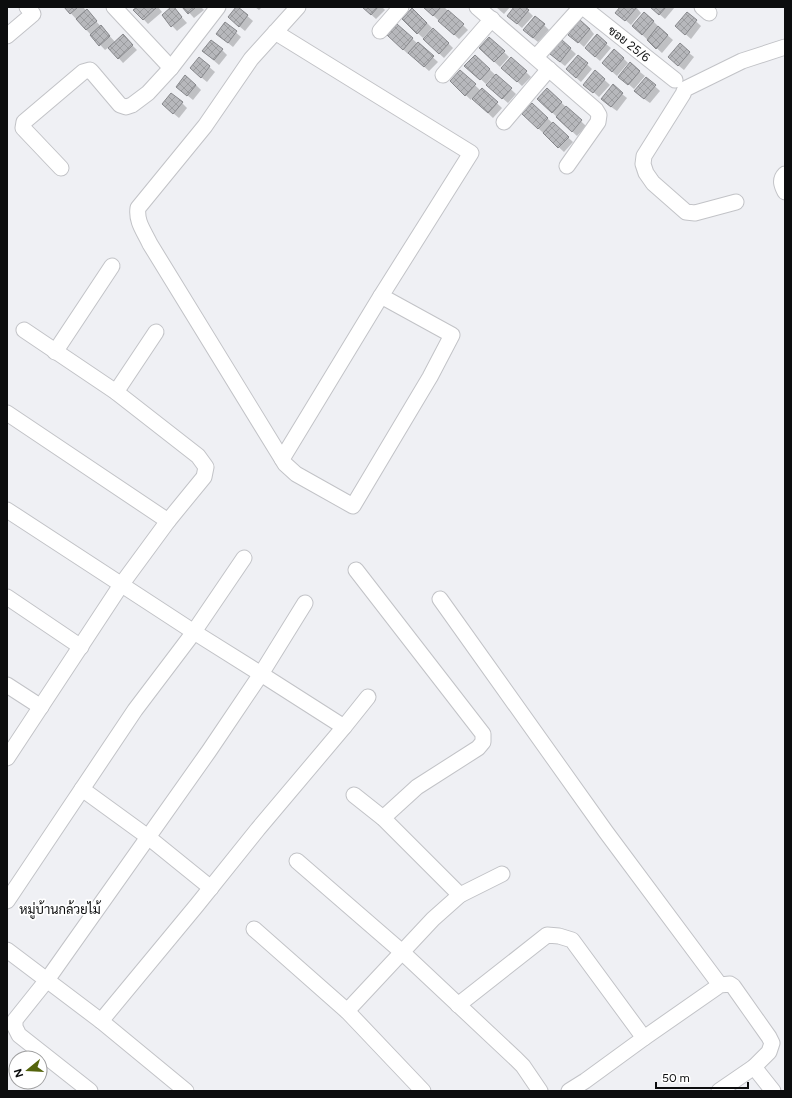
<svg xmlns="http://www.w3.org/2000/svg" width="792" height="1098" viewBox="0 0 792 1098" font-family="Figtree,Sarabun,sans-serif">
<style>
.shadow{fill:#0003}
.building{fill:url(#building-cross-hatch);stroke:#87888c}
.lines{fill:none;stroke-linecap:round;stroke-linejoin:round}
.minor-casing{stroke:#c2c3c7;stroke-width:17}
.minor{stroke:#fff;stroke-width:15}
.labels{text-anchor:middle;stroke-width:3.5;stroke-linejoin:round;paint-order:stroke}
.street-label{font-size:12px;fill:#0c0d0e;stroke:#fff}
.neighbourhood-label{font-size:13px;fill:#0c0d0e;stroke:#fff}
</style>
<defs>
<pattern id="building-cross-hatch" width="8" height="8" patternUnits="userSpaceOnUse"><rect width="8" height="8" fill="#b7b8bc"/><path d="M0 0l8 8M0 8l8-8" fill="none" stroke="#9c9da0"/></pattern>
</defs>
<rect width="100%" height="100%" fill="#eff0f4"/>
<g class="shadow">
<path d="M65 7H83L116 43 123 36 137 50 123 63 109 47 105 50Z"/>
<path d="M138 7H158L162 12 148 24 135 10Z"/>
<path d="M184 7H201L204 10 194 18Z"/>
<path d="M237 7 253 21 245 31 234 22Z"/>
<path d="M255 7H262L259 10Z"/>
<path d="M363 7H382L385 10 376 19Z"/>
<path d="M424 7H444L468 30 459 39Z"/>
<path d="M496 7H510L504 14Z"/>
<path d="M515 7H524L533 16 522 28 513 20Z"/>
<path d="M621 7H636L641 13 631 25 622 17Z"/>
<path d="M651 7H675L665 19Z"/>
<path d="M177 12 187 23 177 31 163 16Z"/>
<path d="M687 13 701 26 691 39 682 31Z"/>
<path d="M653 21 658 26V27L673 40 662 53 638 31Z"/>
<path d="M225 23 241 37 233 47 222 38Z"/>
<path d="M427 23 432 28 423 38 408 24Z"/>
<path d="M397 25 438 62 429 71 409 53 408 54 393 40Z"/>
<path d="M544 25 549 30 538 42 529 35Z"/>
<path d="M590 29 594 34 584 47 575 39Z"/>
<path d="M562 41 576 54 565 66 556 59Z"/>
<path d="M448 43 453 48 444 58 429 44Z"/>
<path d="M606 44 611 48 600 61 591 53Z"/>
<path d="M222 50 227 55 219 65 203 51Z"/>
<path d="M504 52 509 57 500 67 485 53Z"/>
<path d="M689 53 694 57 684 70 674 62Z"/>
<path d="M475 56 516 94 508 103 493 90V79L491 78 486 84 471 70Z"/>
<path d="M578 56 592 69 581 82 572 74Z"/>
<path d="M199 58 215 72 207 82 196 73Z"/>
<path d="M623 58 628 63 617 76 608 68Z"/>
<path d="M630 64 645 76 634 89 625 81Z"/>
<path d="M503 68 526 72 531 77 522 86Z"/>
<path d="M460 71 481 91 482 89 502 108 493 118 472 98 471 100 456 86Z"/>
<path d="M596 72 610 85 599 97 590 89Z"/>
<path d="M646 78 660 91 650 103 640 96Z"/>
<path d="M196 85 201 90 193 100 182 91Z"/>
<path d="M547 89 586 126 577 136 538 99Z"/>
<path d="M622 94 627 98 617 111 607 104Z"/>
<path d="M182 103 187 108 179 118 168 109Z"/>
<path d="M547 118 573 142 564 152 528 119Z"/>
</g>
<g class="building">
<path d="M64 7H78L70 14Z"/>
<path d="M137 7H157L143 20 133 10Z"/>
<path d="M171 7H174L182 17 171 27 162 15Z"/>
<path d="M182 7H196L188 14Z"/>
<path d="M236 7H238L248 15 239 27 228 17Z"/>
<path d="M362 7H378L371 15Z"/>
<path d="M423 7H441L433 16Z"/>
<path d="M514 7H525L529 10 517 24 507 16Z"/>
<path d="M620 7H637L625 21 615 13Z"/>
<path d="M650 7H666L659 15Z"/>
<path d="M412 8 427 23 417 34 402 19Z"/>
<path d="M87 9 97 21 86 30 76 19Z"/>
<path d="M448 10 464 24 454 35 438 21Z"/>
<path d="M644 12 654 21 642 35 632 26Z"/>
<path d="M687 12 697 20 685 35 675 26Z"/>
<path d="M535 16 545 24 533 38 523 30Z"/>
<path d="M580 20 590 29 578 43 568 35Z"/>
<path d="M225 22 237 31 228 43 216 34Z"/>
<path d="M397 24 413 38 403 50 387 35Z"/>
<path d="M101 25 110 36 99 46 90 35Z"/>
<path d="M658 26 668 35 656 49 647 40Z"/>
<path d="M433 28 449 43 439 54 423 39Z"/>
<path d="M123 34 133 45 118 59 108 48Z"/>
<path d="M597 34 607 43 595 57 585 48Z"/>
<path d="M489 37 505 51 494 62 479 48Z"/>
<path d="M211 40 223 49 214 60 202 51Z"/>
<path d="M562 40 571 48 560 62 550 54Z"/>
<path d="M418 42 434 56 424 67 408 53Z"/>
<path d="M680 43 690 52 678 66 668 57Z"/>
<path d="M614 49 624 58 612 72 602 63Z"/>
<path d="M475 55 490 69 480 80 464 66Z"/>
<path d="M578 55 588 63 576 78 566 69Z"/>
<path d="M199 57 210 66 201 78 190 68Z"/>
<path d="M511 57 527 71 517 82 501 68Z"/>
<path d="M630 62 640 71 628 85 618 77Z"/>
<path d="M460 70 476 84 465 96 450 81Z"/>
<path d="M595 70 605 79 593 93 583 85Z"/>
<path d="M496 74 512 88 502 99 486 85Z"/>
<path d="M185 75 196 85 187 96 176 87Z"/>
<path d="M646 77 656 85 644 99 634 91Z"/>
<path d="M613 84 623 93 611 107 601 99Z"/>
<path d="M482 88 498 102 488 113 472 99Z"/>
<path d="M547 88 562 102 552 113 537 99Z"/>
<path d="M171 93 183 102 173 114 162 104Z"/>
<path d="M532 103 548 118 538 129 522 114Z"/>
<path d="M566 106 582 120 572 132 556 117Z"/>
<path d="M553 122 569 137 558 148 543 133Z"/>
</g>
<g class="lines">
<defs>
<g id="minor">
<path d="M114 7 171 68"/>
<path d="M477 7 596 110 599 115 598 122 567 166"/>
<path d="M583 7 675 80"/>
<path d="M702 7 709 13"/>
<path d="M380 31 401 7"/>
<path d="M275 32 471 153 381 296 452 335 430 377 353 506 296 474 285 464 282 459 150 244C144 231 136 222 138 208L205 126 251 59 298 7"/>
<path d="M7 36 33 14 27 7"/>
<path d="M536 57 581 7"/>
<path d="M443 75 492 19"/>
<path d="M504 122 549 69"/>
<path d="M61 168 23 128 24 122 83 72 90 70 92 72 120 105 126 107 132 105 148 93 171 68 218 7"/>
<path d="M785 174C779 180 782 186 785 192"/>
<path d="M736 202 695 213 686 212 653 183 646 173 643 164 644 156 683 94 685 89 742 61 785 47"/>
<path d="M55 352 112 266"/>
<path d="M116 392 156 332"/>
<path d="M7 413 168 521"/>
<path d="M282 459 381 296"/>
<path d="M7 510 194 632 261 674 344 727"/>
<path d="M356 570 483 734V742L478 748 417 787 383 818"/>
<path d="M7 597 81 647"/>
<path d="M440 599 606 832 720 985"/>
<path d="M7 685 41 707"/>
<path d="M7 758 121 585 168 521 204 477 206 467 198 456 116 392 24 330"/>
<path d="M82 789 148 837 211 888"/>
<path d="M354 795 383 818 460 895"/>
<path d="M297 861 402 952 516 1059 523 1066 540 1091"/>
<path d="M7 901 135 710 191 636 244 558"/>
<path d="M254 929 347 1011 423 1091"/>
<path d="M7 950 101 1021 186 1091"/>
<path d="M458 1005 547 935 559 936 572 940 644 1038"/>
<path d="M347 1011 433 919 460 895 502 874"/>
<path d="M101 1021 197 905 258 829 344 727 368 697"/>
<path d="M754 1067 773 1091"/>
<path d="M90 1091 19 1035 15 1027V1020L47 980 209 751 261 674 305 603"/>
<path d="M569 1091 585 1081 644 1038 720 985 730 984 733 986 769 1037 772 1043 769 1052 754 1067 719 1091"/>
</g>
</defs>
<use href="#minor" class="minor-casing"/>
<use href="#minor" class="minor"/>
</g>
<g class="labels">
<g class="street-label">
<text transform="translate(629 44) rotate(38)" y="4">ซอย 25/6</text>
</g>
<g class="neighbourhood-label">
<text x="60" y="914">หมู่บ้านกล้วยไม้</text>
</g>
</g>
<rect width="792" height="1098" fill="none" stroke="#0c0d0e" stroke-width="16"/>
<g transform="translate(28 1070) rotate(252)"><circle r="19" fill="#ffffff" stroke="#9e9e9f"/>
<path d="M0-3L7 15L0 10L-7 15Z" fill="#54640c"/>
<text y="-6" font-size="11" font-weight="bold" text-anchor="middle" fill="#0c0d0e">N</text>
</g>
<path d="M656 1082v6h92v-6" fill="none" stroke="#0c0d0e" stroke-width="2"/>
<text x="662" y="1082" font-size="12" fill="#0c0d0e" stroke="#ffffff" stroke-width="3" paint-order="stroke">50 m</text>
</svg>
